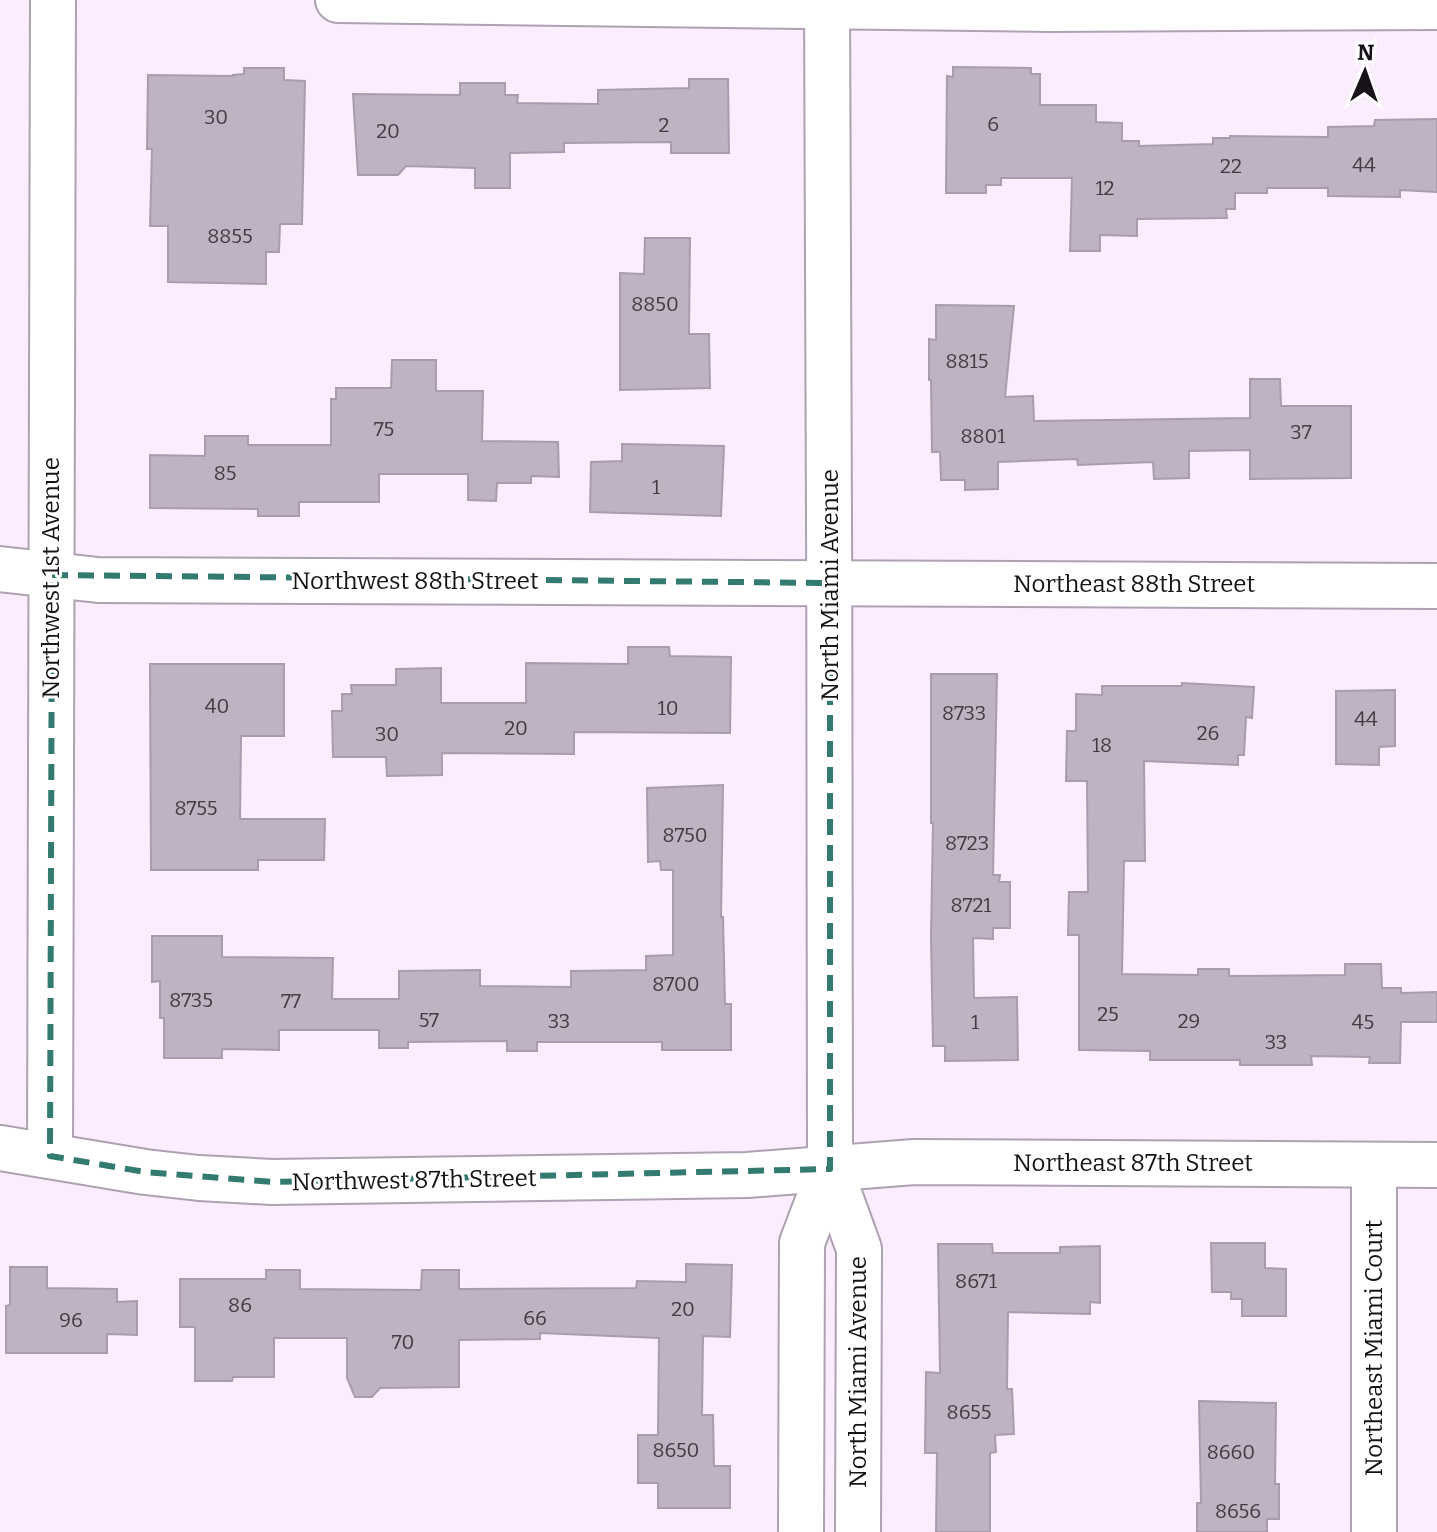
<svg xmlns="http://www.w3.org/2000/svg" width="1437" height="1532" viewBox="0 0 1437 1532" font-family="Bitter,serif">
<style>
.building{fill:#bfb2c2;stroke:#a99cac;stroke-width:2}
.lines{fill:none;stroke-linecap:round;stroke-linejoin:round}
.minor-casing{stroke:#aea1b1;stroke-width:48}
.major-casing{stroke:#aea1b1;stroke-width:48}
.minor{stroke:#fff;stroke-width:44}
.major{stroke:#fff;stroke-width:44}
.marked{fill:none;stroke:#337a71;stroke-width:6;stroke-dasharray:16 10;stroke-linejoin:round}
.labels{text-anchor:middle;stroke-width:6;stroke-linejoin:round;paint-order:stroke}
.number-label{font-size:20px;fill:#413b42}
.street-label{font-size:24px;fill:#171318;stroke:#fff}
</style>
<rect width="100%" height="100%" fill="#fbecfe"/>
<g class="building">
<path d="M953 67 1031 68V74H1040V105H1096V122L1122 123V141H1139V146L1213 144V138H1230V136L1328 137V127L1374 126 1375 120 1437 119V192L1400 190V197L1328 196V188H1267V193H1235V209H1226L1227 218 1137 219V236L1100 235V251H1070L1072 178H1001V185H986V193H946L947 76 953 77Z"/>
<path d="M244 68H284V80L305 81 302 224H280L279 252H266V284L168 282V226H150L152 149H147L148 75 233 76V75L244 74Z"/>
<path d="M689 79H728L729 153H671V142L564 143V152L510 153V188H475V168L406 166 398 175H358L353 94 460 95V83H505V95H518L517 103 598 104V90L689 88Z"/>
<path d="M645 238H690L689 334H709L710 388 620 390V273L644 274Z"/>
<path d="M936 305 1014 306 1005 397 1033 396 1034 421 1250 418V379H1280L1281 406H1351V478L1250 479V450L1189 451V478L1154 479 1153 462 1078 465 1077 459 998 462V489L965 490V480H941L940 452H932L931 380H929V339L936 340Z"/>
<path d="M392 360H436V391H483L482 441 558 442 559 477 531 476V483H497L496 501 468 500V474H379V502H299V516H258V509L150 508V455L205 456V436H248V445H331V399H336V388H391Z"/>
<path d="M622 444 724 446 721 516 590 512 591 462 622 461Z"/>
<path d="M628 647H669L670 656 731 657 730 733 574 732V754L442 753V775L387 776 386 757H333L332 711H342V694H352L351 685H396V669L441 668V703H526V663L628 664Z"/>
<path d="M150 664H284V736H241L240 819H325L324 860H258V870H151Z"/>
<path d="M931 674H997L993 875H1000L999 882H1010V928H993V939L973 938 974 998 1017 997 1018 1060 945 1061V1046H933L931 937 933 823H931Z"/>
<path d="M1182 683 1254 687 1252 718 1246 717 1244 755H1238V765L1144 761 1145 861H1124L1122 974 1198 975V969H1229V976L1345 975V964H1381L1382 988H1401V993L1437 992V1022H1401L1400 1063H1369L1370 1057 1311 1056 1312 1065H1240V1060H1150V1051L1079 1050V935H1068L1069 892H1088L1087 781H1066L1067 731H1076V694L1102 695V686H1182Z"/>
<path d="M1395 690V746L1379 747V765L1336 764V691Z"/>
<path d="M723 785 721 917H723L725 1004H731V1050H662V1042H537V1051H507V1041L408 1042V1048H379V1030H279V1050L222 1049V1058H164V1018H160V981L152 982V936H222V957L333 958 332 999H399V971L480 970V986L571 987V971L646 970V956L673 955V870H661L660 861 648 862 647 788Z"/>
<path d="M1211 1243H1265V1268L1286 1269V1316H1242V1299H1231V1292H1212Z"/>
<path d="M938 1244H992L993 1253H1060V1247L1100 1246V1303L1090 1302V1314L1008 1312 1007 1389H1012L1014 1434 995 1435 996 1452 990 1453V1532H936L937 1453H925L926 1372 940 1373Z"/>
<path d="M686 1264 732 1265 730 1337 703 1336 702 1415H713L714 1466H730V1508H658V1483H638V1435H658L659 1338 540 1333V1339L459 1340V1387L380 1388 372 1397H355L347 1378V1338H274V1377H233L232 1381H195V1327H180V1279H266V1270H300V1289L421 1290 422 1270H459V1289L636 1288 637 1281 686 1282Z"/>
<path d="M10 1267H47V1288L117 1289V1302L137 1301V1335L107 1334V1353H6V1306L10 1305Z"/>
<path d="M1199 1401 1276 1403 1275 1484H1279V1519H1267V1532H1197V1503H1201Z"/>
</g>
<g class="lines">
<defs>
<g id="minor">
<path d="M338 0 1048 9 1437 7"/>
<path d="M0 569 98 580 1437 586"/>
<path d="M0 1148 145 1172 199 1178 272 1182 747 1175 914 1162 1437 1165"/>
<path d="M50 1156 53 0"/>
<path d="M1374 1532V1165"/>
</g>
<g id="major">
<path d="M830 1169 859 1249 858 1532"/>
<path d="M801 1532 802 1243 830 1169C832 779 827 390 827 0"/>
</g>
</defs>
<use href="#minor" class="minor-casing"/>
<use href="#major" class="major-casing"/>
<use href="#minor" class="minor"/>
<use href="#major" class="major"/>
</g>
<path class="marked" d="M52 575 830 583V1169L272 1182 145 1172 50 1156Z"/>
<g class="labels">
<g class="number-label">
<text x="216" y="124">30</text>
<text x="993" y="131">6</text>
<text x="664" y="132">2</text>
<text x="388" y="138">20</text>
<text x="1364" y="172">44</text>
<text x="1231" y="173">22</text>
<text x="1105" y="195">12</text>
<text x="230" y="243">8855</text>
<text x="655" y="311">8850</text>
<text x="967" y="368">8815</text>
<text x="384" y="436">75</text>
<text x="1301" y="439">37</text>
<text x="983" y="443">8801</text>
<text x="225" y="480">85</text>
<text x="656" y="494">1</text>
<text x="217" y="713">40</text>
<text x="668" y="715">10</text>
<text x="964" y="720">8733</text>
<text x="1366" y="726">44</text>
<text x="516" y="735">20</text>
<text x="1208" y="740">26</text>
<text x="387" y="741">30</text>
<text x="1102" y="752">18</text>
<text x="196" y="815">8755</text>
<text x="685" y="842">8750</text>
<text x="967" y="850">8723</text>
<text x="971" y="912">8721</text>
<text x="676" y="991">8700</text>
<text x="191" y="1007">8735</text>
<text x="291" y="1008">77</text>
<text x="1108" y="1021">25</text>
<text x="429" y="1027">57</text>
<text x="559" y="1028">33</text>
<text x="1189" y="1028">29</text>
<text x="975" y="1029">1</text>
<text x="1363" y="1029">45</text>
<text x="1276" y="1049">33</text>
<text x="976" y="1288">8671</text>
<text x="240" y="1312">86</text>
<text x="683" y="1316">20</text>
<text x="535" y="1325">66</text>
<text x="71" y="1327">96</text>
<text x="403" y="1349">70</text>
<text x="969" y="1419">8655</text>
<text x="676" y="1457">8650</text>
<text x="1231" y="1459">8660</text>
<text x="1238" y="1518">8656</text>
</g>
<g class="street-label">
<text transform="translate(51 578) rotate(-90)" y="8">Northwest 1st Avenue</text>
<text x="415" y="589">Northwest 88th Street</text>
<text x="1134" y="592">Northeast 88th Street</text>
<text transform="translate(830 585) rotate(-90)" y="8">North Miami Avenue</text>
<text x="1133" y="1171">Northeast 87th Street</text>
<text transform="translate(414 1180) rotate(-1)" y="8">Northwest 87th Street</text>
<text transform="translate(1374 1348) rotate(-90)" y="8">Northeast Miami Court</text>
<text transform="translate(858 1372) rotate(-90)" y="8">North Miami Avenue</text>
</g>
</g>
<g transform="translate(1365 72) rotate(2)" stroke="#ffffff" stroke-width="6" paint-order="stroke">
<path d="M0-6L14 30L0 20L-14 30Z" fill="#171318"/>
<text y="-12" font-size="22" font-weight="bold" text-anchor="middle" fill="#171318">N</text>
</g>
</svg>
